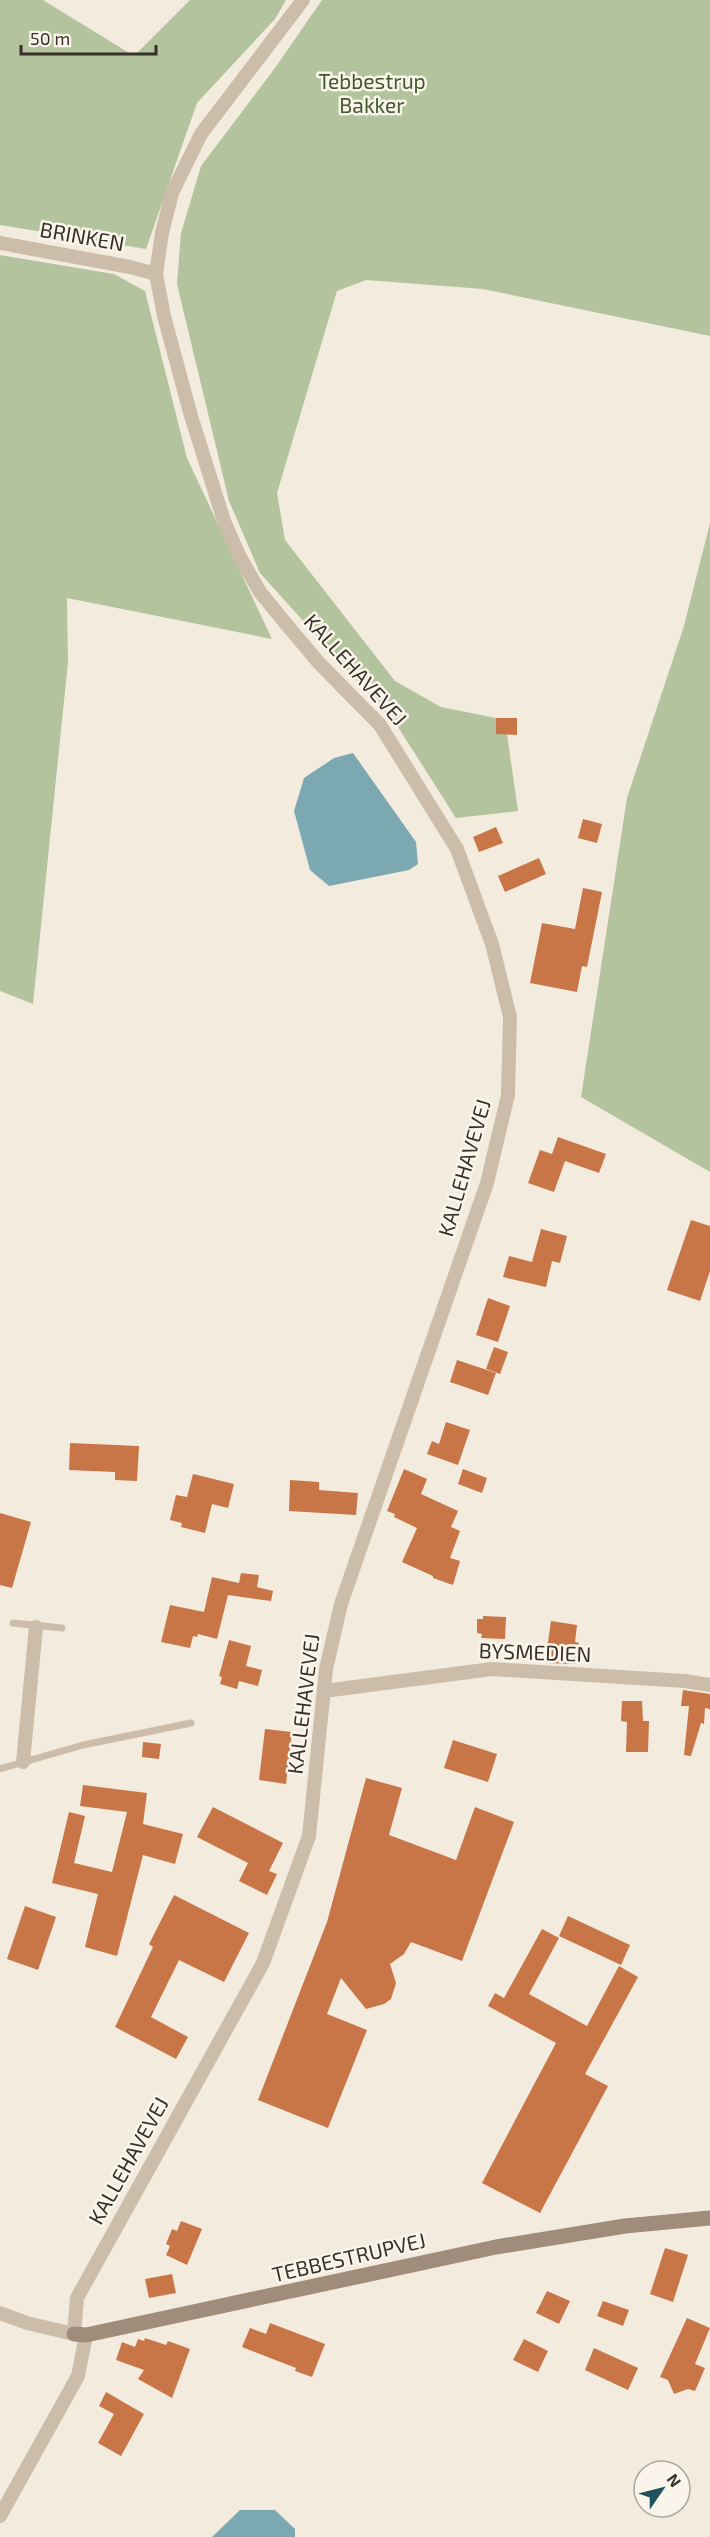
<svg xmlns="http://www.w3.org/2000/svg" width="710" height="2537" viewBox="0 0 710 2537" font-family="'Exo 2',sans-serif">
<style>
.green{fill:#b2c39e}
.water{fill:#7ca9b1}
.building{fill:#c87547}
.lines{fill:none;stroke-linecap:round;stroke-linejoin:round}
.lane{stroke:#ccbdaa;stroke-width:7}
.street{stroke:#ccbdaa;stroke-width:14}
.secondary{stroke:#a08c7b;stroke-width:15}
.labels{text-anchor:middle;stroke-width:5;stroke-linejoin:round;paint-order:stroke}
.park-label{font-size:21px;fill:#43582c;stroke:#faf5eb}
.street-label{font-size:21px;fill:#393029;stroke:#faf5eb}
</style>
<rect width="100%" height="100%" fill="#f3ecde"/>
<g class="green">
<path d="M0 0H43L134 56 190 0H286L275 19 197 103 146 249 0 225Z"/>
<path d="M322 0H710V336L483 289 366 280 337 291 277 493 285 540 395 681 441 707 496 718V734H507L518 811 456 818 396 724 260 573 229 501 177 284 181 233 201 166 275 68Z"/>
<path d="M0 255 114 274 145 291 187 458 272 639 67 598 68 662 33 1004 0 991Z"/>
<path d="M710 523V1172L581 1097 627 798 684 626Z"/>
</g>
<g class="water">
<path d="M353 753 416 842 418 864 409 870 329 886 310 870 294 811 304 778 334 758Z"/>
<path d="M240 2510H275L295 2529V2537H212Z"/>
</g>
<g class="building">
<path d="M496 718H517V735L496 734Z"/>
<path d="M583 819 602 824 597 843 578 838Z"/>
<path d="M496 827 503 843 479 852 473 837Z"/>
<path d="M539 858 546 874 505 892 498 876Z"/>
<path d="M583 888 602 892 587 967 582 966 577 992 530 983 542 923 575 929Z"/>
<path d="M558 1137 606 1154 599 1173 565 1161 554 1192 528 1183 540 1150 552 1154Z"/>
<path d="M691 1220 710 1226V1271L700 1301 667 1290Z"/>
<path d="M541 1229 567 1236 560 1263 552 1261 546 1287 503 1277 509 1256 532 1262Z"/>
<path d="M488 1298 510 1306 498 1342 476 1335Z"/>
<path d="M494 1347 508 1352 500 1374 486 1369Z"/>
<path d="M457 1360 496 1373 488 1395 450 1382Z"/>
<path d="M446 1422 470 1430 458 1465 427 1454 432 1441 439 1444Z"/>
<path d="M70 1443 139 1446 137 1481 115 1480V1472L69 1470Z"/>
<path d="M404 1469 427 1479 421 1494 458 1511 451 1527 460 1531 450 1558 460 1561 453 1585 433 1578V1576L402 1562 417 1528 394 1517 395 1514 387 1511Z"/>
<path d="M463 1469 487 1478 482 1493 458 1484Z"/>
<path d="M193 1474 234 1484 228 1508 212 1504 205 1533 181 1527 182 1523 170 1520 176 1495 187 1497Z"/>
<path d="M290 1480 319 1482V1490L358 1493 356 1515 289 1511Z"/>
<path d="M0 1513 31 1522 12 1588 0 1585Z"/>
<path d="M241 1573 259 1575 257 1587 273 1591 271 1601 228 1595 217 1639 198 1634 197 1637 193 1636 190 1648 161 1642 170 1605 204 1612 212 1577 239 1583Z"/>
<path d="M483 1616 506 1617 505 1639 481 1638 482 1634 477 1633V1619H483Z"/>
<path d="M551 1621 577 1625 575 1642 579 1643 576 1664 545 1663Z"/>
<path d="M229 1640 251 1646 246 1666 262 1670 258 1686 239 1681 237 1689 220 1684 222 1677 219 1676Z"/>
<path d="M683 1690 710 1694V1709L705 1708 704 1724 701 1723 691 1756 684 1755 689 1706H681Z"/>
<path d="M622 1701H642L643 1721H649L648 1752H626L627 1722 621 1721Z"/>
<path d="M265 1729 292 1732 286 1784 259 1780Z"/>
<path d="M453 1740 497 1754 488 1782 444 1768Z"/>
<path d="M143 1742 161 1744 159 1759 142 1757Z"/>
<path d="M366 1778 402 1788 389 1835 456 1860 475 1807 514 1822 462 1961 411 1942 404 1954 390 1964 396 1983 391 1999 384 2004 366 2009 341 1978 327 2014 367 2030 328 2128 258 2100 327 1922Z"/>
<path d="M83 1785 147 1793 143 1824 183 1834 175 1864 143 1855 117 1956 85 1947 98 1894 52 1883 69 1812 85 1816 74 1863 112 1872 127 1812 80 1806Z"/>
<path d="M213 1807 283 1843 269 1871 277 1874 267 1895 239 1881 248 1863 197 1837Z"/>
<path d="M174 1895 249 1933 224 1982 179 1960 151 2017 188 2037 176 2059 115 2027 153 1947 149 1944Z"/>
<path d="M25 1906 56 1917 38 1970 7 1959Z"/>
<path d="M568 1916 630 1945 621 1965 559 1936Z"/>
<path d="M542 1929 559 1938 529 1994 587 2026 619 1966 638 1977 585 2074 608 2086 540 2213 482 2183 556 2043 488 2006 495 1993 504 1998Z"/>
<path d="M181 2221 202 2229 187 2265 166 2255 170 2246 166 2244 172 2229 177 2231Z"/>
<path d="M665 2248 688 2255 673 2302 650 2294Z"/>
<path d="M172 2274 176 2293 149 2298 145 2279Z"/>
<path d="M547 2291 570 2301 559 2324 536 2313Z"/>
<path d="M603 2301 629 2310 623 2326 597 2316Z"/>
<path d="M687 2318 710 2328 695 2364 705 2368 695 2391 688 2389 674 2394 668 2380 660 2377Z"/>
<path d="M270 2323 325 2344 312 2377 295 2371 296 2368 242 2347 250 2328 266 2334Z"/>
<path d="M145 2338 166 2345 168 2341 190 2349 172 2398 138 2379 144 2370 116 2360 122 2342 135 2347 138 2339 144 2341Z"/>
<path d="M524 2339 548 2351 538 2372 513 2360Z"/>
<path d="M594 2348 638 2368 628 2390 585 2370Z"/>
<path d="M106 2392 144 2414 121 2456 98 2443 114 2414 99 2406Z"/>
</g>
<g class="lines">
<g class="lane">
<path d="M13 1623 62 1628"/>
<path d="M0 1769 83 1745 191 1723"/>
</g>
<g class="street">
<path d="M0 243 130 267 156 274"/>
<path d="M324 1691 492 1669 685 1681 710 1685"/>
<path d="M23 1762 36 1627"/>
<path d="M0 2313 27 2323 74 2334 77 2298 263 1963 309 1836 326 1669 341 1604 487 1183 508 1095 510 1017 492 944 457 849 380 725 319 663 287 625 260 592 240 557 224 521 191 416 164 316 156 274 162 233 172 193 201 134 303 0"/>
<path d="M0 2516 78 2376 86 2335"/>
</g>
<path class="secondary" d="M74 2334 86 2335 496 2247 625 2226 710 2218"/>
</g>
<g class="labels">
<g class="park-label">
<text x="372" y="89">Tebbestrup<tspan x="372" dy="24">Bakker</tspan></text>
</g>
<g class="street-label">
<text transform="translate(82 237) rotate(10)" y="7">BRINKEN</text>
<text transform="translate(355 670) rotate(48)" y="7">KALLEHAVEVEJ</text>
<text transform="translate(465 1168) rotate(-74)" y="7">KALLEHAVEVEJ</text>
<text transform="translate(535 1653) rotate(2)" y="7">BYSMEDIEN</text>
<text transform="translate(304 1704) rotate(-83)" y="7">KALLEHAVEVEJ</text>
<text transform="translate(129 2161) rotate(-61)" y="7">KALLEHAVEVEJ</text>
<text transform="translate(349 2258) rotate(-13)" y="7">TEBBESTRUPVEJ</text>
</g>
</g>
<g transform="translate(662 2489) rotate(55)"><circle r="28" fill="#faf5eb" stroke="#ada69d" stroke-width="1.5"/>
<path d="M0-4.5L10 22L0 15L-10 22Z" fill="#1e515c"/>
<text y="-9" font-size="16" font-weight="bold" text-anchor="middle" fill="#393029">N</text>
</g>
<path d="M21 45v9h135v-9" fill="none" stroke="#393029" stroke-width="3"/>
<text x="30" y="45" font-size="18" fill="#393029" stroke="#faf5eb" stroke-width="4.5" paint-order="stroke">50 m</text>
</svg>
